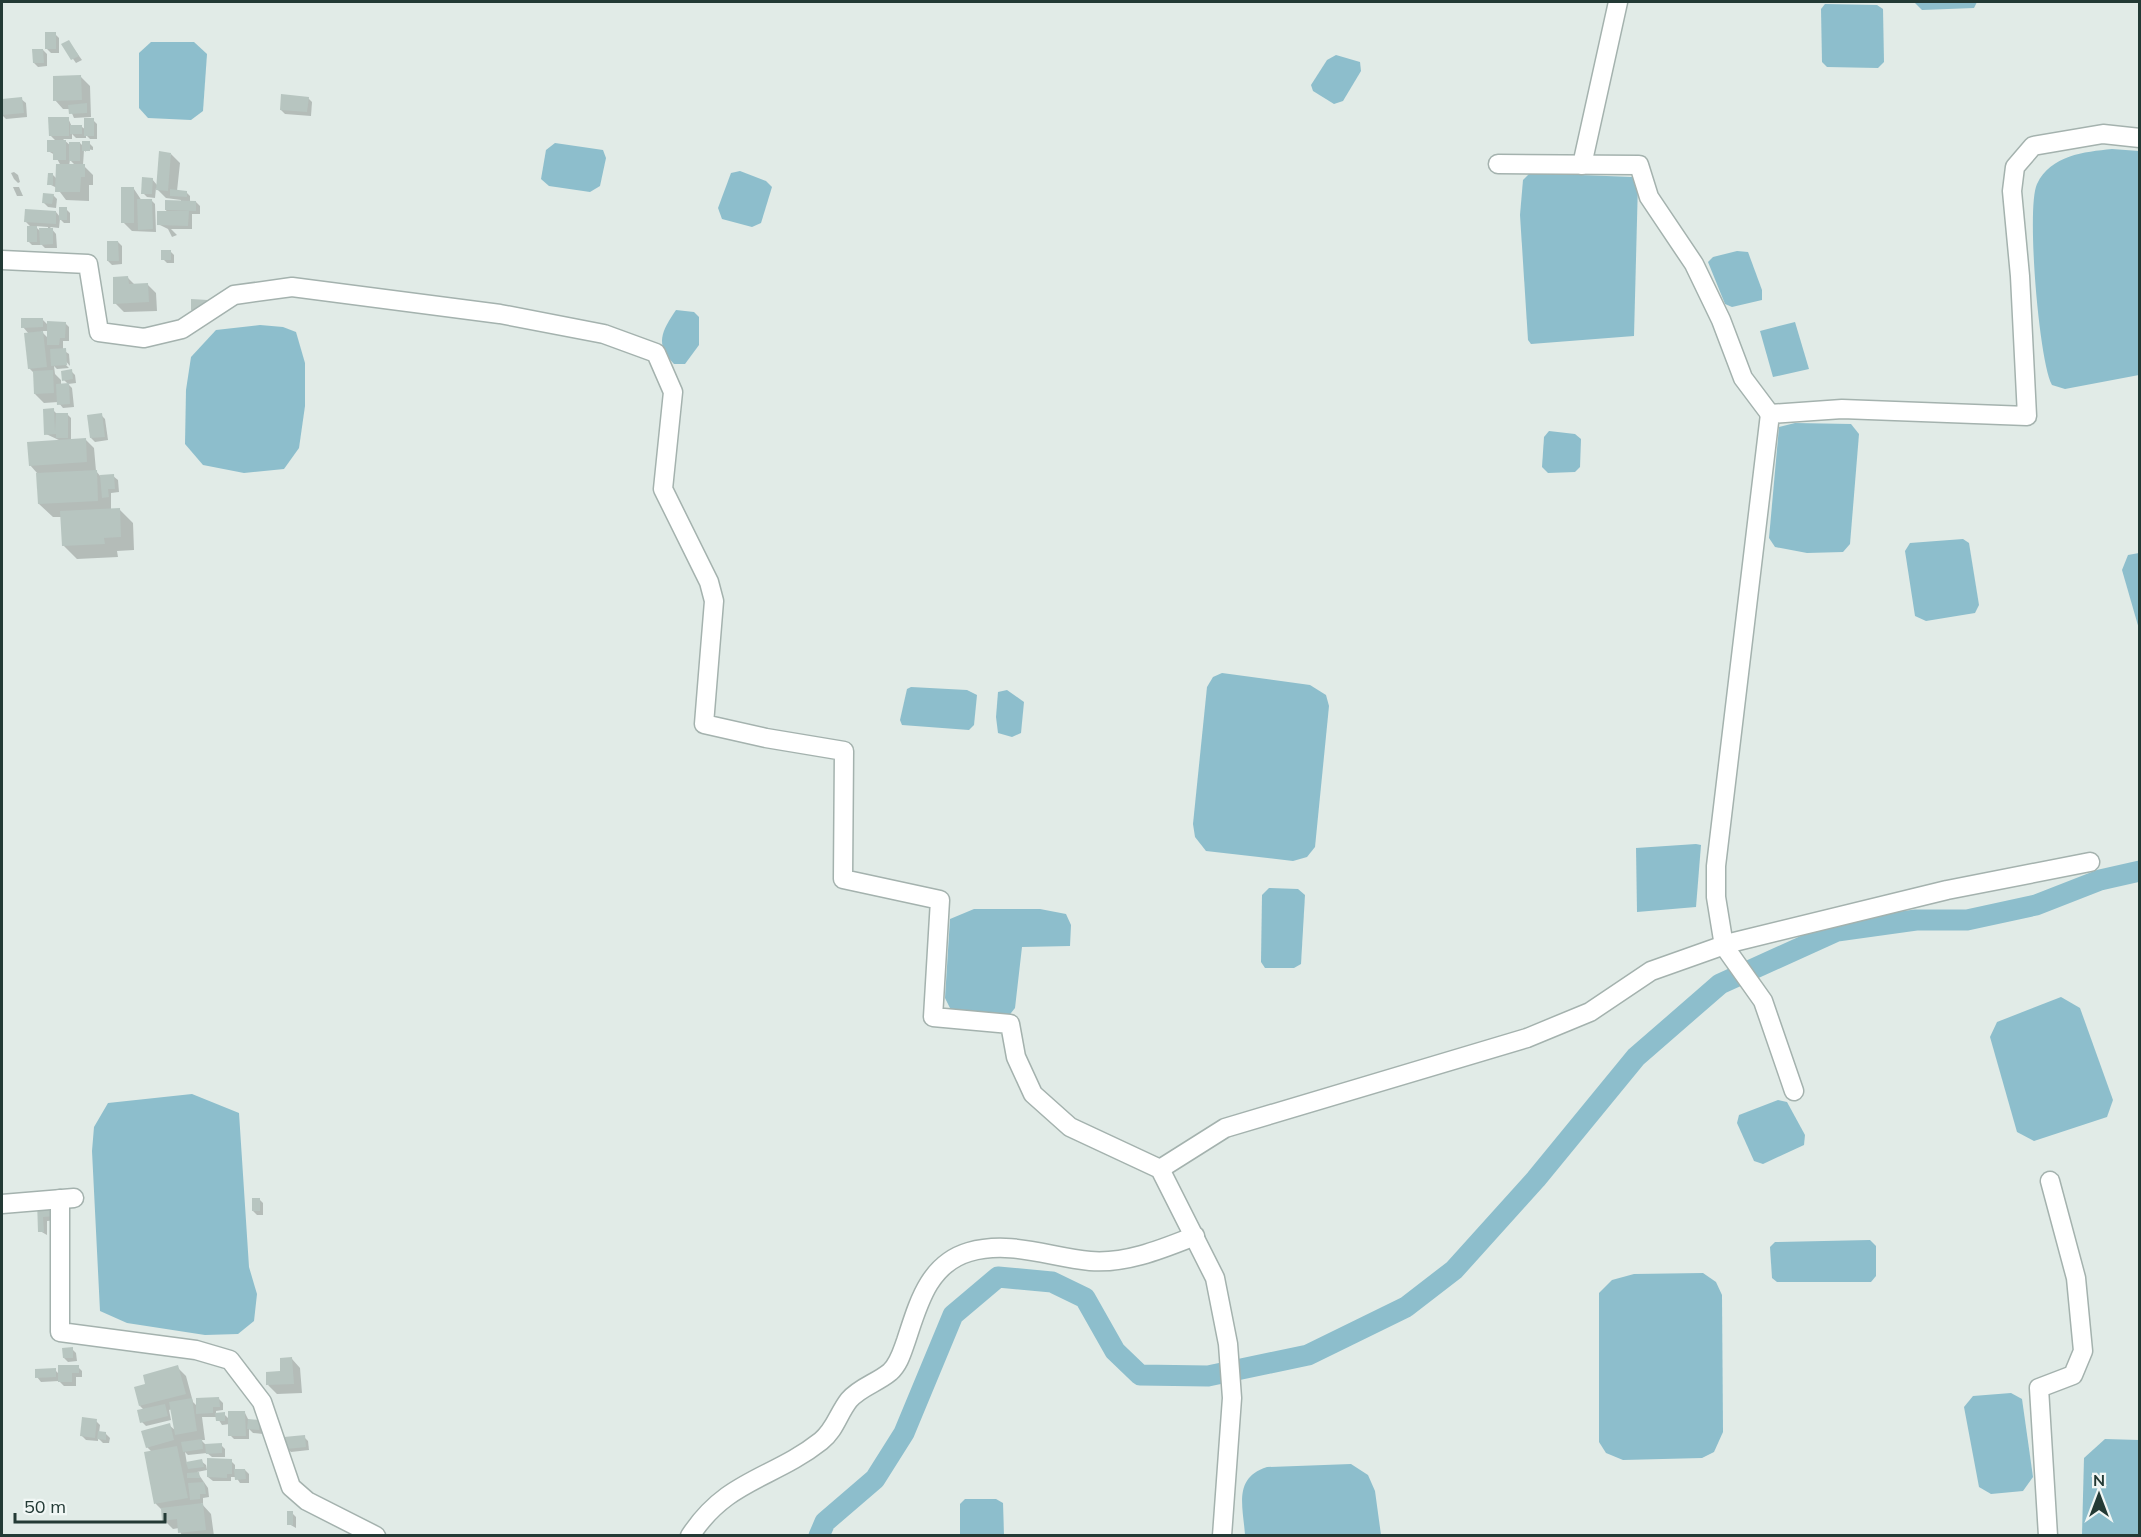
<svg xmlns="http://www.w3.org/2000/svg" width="2141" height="1537" viewBox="0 0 2141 1537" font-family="Mulish,sans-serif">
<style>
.water{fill:#8dbecc}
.shadow{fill:#0003;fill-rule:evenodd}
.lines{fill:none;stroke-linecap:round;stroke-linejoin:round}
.canal{stroke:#8dbecc;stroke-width:21}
.building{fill:#b7c5c0}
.minor-casing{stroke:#a4b2ae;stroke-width:21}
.minor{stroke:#fff;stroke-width:18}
</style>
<rect width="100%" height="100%" fill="#e1ebe7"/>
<g class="water">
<path d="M1914 2H1977L1974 8 1922 10Z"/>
<path d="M1825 4 1877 5 1883 9 1884 62 1878 68 1827 67 1822 62 1821 9Z"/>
<path d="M151 42H194L207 54 203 111 191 120 148 118 139 108V53Z"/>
<path d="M1336 55 1360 62 1361 71 1343 101 1334 104 1313 91 1311 85 1327 60Z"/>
<path d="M555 143 603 150 606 158 600 186 590 192 549 186 541 179 546 150Z"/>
<path d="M2112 149 2139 151V375L2065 389 2052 385C2039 362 2026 207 2037 184 2051 155 2084 152 2112 149Z"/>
<path d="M740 171 766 181 772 187 761 223 752 227 722 219 718 208 731 173Z"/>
<path d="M1530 173 1632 177 1638 182 1634 336 1531 344 1528 340 1520 215 1523 180Z"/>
<path d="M1737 251 1748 252 1762 290V300L1732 307 1725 304 1708 262 1713 257Z"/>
<path d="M676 310 694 312 699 317V345L685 364H674C654 344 662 331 676 310Z"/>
<path d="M1795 322 1809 369 1773 377 1760 331Z"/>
<path d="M260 325 283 327 296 332 305 363V406L299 448 284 469 244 473 203 465 185 444 186 390 191 357 216 330Z"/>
<path d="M1795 423 1851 424 1859 434 1850 544 1843 552 1807 553 1775 547 1769 538 1779 427Z"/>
<path d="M1549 431 1575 434 1581 439 1580 467 1575 472 1548 473 1542 467 1544 437Z"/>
<path d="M1963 539 1969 543 1979 605 1975 613 1926 621 1915 616 1905 551 1910 543Z"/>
<path d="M2139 553H2140L2139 629 2122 570 2128 555Z"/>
<path d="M1222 673 1310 685 1326 695 1329 706 1315 847 1307 857 1293 861 1206 851 1195 837 1193 824 1207 687 1213 677Z"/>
<path d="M911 687 967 690 977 695 974 725 969 730 902 725 900 720 907 689Z"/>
<path d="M1007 690 1024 702 1021 733 1012 737 998 733 996 717 998 692Z"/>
<path d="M1696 844 1701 845 1696 907 1637 912 1636 848Z"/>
<path d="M1269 888 1298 889 1305 895 1301 964 1294 968H1265L1261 962 1262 895Z"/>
<path d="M974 909H1040L1066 914 1071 925 1070 946 1022 947 1015 1008 1007 1018 951 1010 945 998 950 919Z"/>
<path d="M2061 997 2080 1008 2113 1100 2107 1117 2034 1141 2017 1132 1990 1037 1997 1022Z"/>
<path d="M192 1094 239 1113 249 1267 257 1294 254 1321 238 1334 205 1335 127 1323 100 1311 92 1151 94 1127 108 1103Z"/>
<path d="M1778 1100 1787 1102 1805 1135 1804 1145 1763 1164 1754 1161 1737 1123 1739 1115Z"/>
<path d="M1870 1240 1876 1246V1276L1871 1282H1777L1772 1278 1770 1247 1775 1242Z"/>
<path d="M1703 1273 1716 1282 1722 1295 1723 1432 1714 1452 1702 1458 1623 1460 1606 1453 1599 1442V1293L1612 1280 1634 1274Z"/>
<path d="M2011 1393 2022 1399 2033 1477 2023 1491 1991 1494 1979 1487 1964 1407 1973 1396Z"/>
<path d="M2105 1439 2139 1440V1535H2082L2084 1458Z"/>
<path d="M1351 1464 1368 1475 1375 1491 1381 1535H1245C1243 1506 1233 1478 1267 1467Z"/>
<path d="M965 1499H996L1003 1503 1004 1535H960V1504Z"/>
</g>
<g class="shadow">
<path d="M55 34 59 38V53H51L47 49Z"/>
<path d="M69 42 82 60 76 63 63 45Z"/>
<path d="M43 50 47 54V66L38 67 34 63Z"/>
<path d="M81 77 90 86 91 117 74 118 70 109H63L55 100Z"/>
<path d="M308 98 312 102 311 116 285 114 281 110Z"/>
<path d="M21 99 26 103 27 117 6 119 2 115V100Z"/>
<path d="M68 118 72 127H82L86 130 93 120 97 124V139H90L86 135V138H76L72 134V139H63L71 146 80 143 84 147 89 143 93 147V150L86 149V152L84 150 83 165 93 175V185H89V201L66 200 57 188 49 184 53 175 57 179 61 166 55 155 48 151 56 141 50 135ZM70 160 76 166H69Z"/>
<path d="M171 154 180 163 177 191 186 192 190 196V202H196L200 206V214H192V229H171L177 235 172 237 168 229 158 224 166 213 167 202H181V200L166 198 156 188 155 198 147 197 143 193 152 179 157 185Z"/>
<path d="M14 172 18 175 20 182 18 183 14 179 11 173Z"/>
<path d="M13 187H19L23 196H17Z"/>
<path d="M134 189 142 201 151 200 155 204 156 232 132 231 123 222Z"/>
<path d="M53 195 57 199 56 208 48 207 44 203Z"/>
<path d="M66 209 70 213V223H64L60 219 59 228 50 227 56 234 57 248H45L40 243V245H32L28 241 32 228 26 222 56 212 60 217ZM35 226 48 227V230L41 232Z"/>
<path d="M118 242 122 246V264L112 265 108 261Z"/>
<path d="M170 251 174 255V263H167L163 259Z"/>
<path d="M128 278 135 285 147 284 156 293 157 311 124 312 115 303Z"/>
<path d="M42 319 49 326 65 323 69 327V341H63V350L69 354 70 366 63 358 61 360 69 368 57 369 54 366 55 374 61 380V385L68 384 64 380 71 371 75 375 76 383 68 384 72 388 74 407 63 408 58 402 44 403 35 394 34 373 29 368V334L23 327ZM41 331H49L48 338Z"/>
<path d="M53 410 58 415 67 414 71 418V440L85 439 94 448 96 471 101 477 113 476 118 480 119 492 111 493V510L119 509 133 523 134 550 117 551 118 557 77 559 63 545 62 517H53L39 504 37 473 30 465 61 441 46 434Z"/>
<path d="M101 415 105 419 108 440 95 442 91 438Z"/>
<path d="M259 1199 263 1203V1215H257L253 1211Z"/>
<path d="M39 1202 59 1220 47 1221V1235L40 1231Z"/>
<path d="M72 1349 76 1353 77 1361 68 1362 64 1358Z"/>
<path d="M292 1359 300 1368 302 1393 277 1394 268 1385 282 1373Z"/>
<path d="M78 1367 82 1371V1377H76V1386H64L59 1381 41 1382 37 1377 55 1370 60 1375Z"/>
<path d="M177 1367 186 1376 193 1402 197 1406 219 1399 223 1403V1410L216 1411V1415L224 1414 230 1420 245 1413 249 1421 259 1422 263 1426V1434L253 1433 249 1429V1439H234L230 1435V1424L222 1425 217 1417H202L205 1440H201L206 1445H221L225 1449V1457H212L207 1453 188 1455 185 1452 187 1464 201 1461 206 1465 207 1470 197 1472 208 1488 209 1497 203 1498V1503H201L211 1514 214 1536H182L179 1528 173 1529 164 1520 163 1511 156 1504 152 1452 147 1447 169 1425 176 1431 172 1409 169 1410 171 1420 146 1426 142 1422 144 1410 140 1406 147 1386Z"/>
<path d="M96 1421 100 1425 99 1433 106 1434 110 1438 109 1443H103L98 1438V1441L86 1440 82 1436Z"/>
<path d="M304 1437 308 1441 309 1450 291 1452 287 1448Z"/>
<path d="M231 1461 235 1465V1471L245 1470 249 1474V1483H240L236 1477H231V1481H213L208 1477Z"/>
<path d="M292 1513 296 1517V1528L289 1524Z"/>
</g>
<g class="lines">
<path class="canal" d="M819 1536 825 1522 875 1479 904 1433 953 1315 998 1277 1052 1282 1085 1298 1115 1351 1140 1375 1208 1376 1308 1355 1406 1307 1454 1270 1536 1179 1636 1057 1720 984 1837 931 1916 920H1967L2036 905 2100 880 2140 871"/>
</g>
<g class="building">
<rect x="45" y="32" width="11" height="17"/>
<path d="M69 40 79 56 71 60 61 44Z"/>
<path d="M32 49H43L44 63H33Z"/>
<path d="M81 75 82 100 53 101V76Z"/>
<path d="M281 94 309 97 307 112 280 110Z"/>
<path d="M22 97 24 113 2 115V99Z"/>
<path d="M87 103V113L69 114 68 105Z"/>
<path d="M48 117H69V136H49Z"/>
<rect x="84" y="118" width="10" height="18"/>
<rect x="70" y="125" width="12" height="9"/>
<path d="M47 140H66V160H53V152H47Z"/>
<rect x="82" y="141" width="8" height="10"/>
<rect x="69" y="142" width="11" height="19"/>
<path d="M159 151 171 153 168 191 156 190Z"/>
<path d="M56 164H85V177H81L80 192H55Z"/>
<path d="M48 173H53V185H47Z"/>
<path d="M142 177 153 178 152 194H141Z"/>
<rect x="121" y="187" width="13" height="36"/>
<path d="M170 189 187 191V197L170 196Z"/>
<path d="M43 193 54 194 52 204 42 203Z"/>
<path d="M137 199H152L153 229 138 230Z"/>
<path d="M165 200 196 201V211L165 210Z"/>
<rect x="59" y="207" width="8" height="13"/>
<path d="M25 209 56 211V224L24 222Z"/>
<path d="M157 211H189L188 226 157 225Z"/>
<rect x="27" y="226" width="10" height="16"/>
<path d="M39 228H53V244L40 245Z"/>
<path d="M107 241H118L119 261H107Z"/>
<rect x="161" y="250" width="10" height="10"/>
<path d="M128 276 129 284 148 283 149 302 113 304V277Z"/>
<path d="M191 299 208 300V311L191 310Z"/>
<path d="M21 318H43V327L21 328Z"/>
<path d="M47 321 66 322 65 338H60L59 345H47Z"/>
<path d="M43 331 47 367 28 369 24 333Z"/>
<path d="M66 348 67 365 51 366 50 349Z"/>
<path d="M72 369 73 379 62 381 61 371Z"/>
<path d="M53 370 54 393 34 394 33 371Z"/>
<path d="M69 383 70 404 57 405 56 384Z"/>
<path d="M54 408 55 431 56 413H68V438H56V434L44 435 43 409Z"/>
<path d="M102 413 105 437 90 438 87 415Z"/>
<path d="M86 438 87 462 29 466 27 442Z"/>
<path d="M97 470 98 501 38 504 36 473Z"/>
<path d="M114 474 115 489H108L109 497 102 498 100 475Z"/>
<path d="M120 508 121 537 104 538 105 544 62 546 60 511Z"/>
<rect x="252" y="1198" width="8" height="13"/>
<path d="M55 1199 56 1216 43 1217 44 1232H38L37 1200Z"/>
<path d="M73 1347V1358H63L62 1348Z"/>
<path d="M292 1357 294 1384 266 1385V1372L280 1371V1358Z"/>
<path d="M58 1365H79V1373H72V1382H58Z"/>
<path d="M178 1365 186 1394 139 1406 134 1387 145 1384 143 1375Z"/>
<path d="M56 1368V1377L35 1378V1369Z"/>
<path d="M219 1397 220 1407H213V1413L196 1414V1398Z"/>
<path d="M192 1398 197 1431 175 1435 169 1402Z"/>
<path d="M165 1404 168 1416 140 1423 137 1410Z"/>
<path d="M228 1411H245L246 1436H228Z"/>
<path d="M225 1412V1421H216L215 1413Z"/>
<path d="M82 1417 97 1419 95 1438 80 1436Z"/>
<path d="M248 1419 260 1420 259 1430 247 1429Z"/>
<path d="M170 1423 174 1440 146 1448 141 1431Z"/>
<path d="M98 1431 106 1432V1440L97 1439Z"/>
<path d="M305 1435 306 1447 286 1449 284 1437Z"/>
<path d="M202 1439 203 1449 183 1452 181 1442Z"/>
<path d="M222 1443V1453L206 1454 205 1444Z"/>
<path d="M177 1446 188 1498 154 1504 144 1452Z"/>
<path d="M207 1458 232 1459V1474H227V1478L207 1477Z"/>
<path d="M202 1459 204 1467 188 1469 186 1462Z"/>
<path d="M234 1469H245L246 1479 235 1480Z"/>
<path d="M199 1472 200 1478H187V1473Z"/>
<path d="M204 1482 206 1494H200V1499L190 1500 188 1483Z"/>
<path d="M203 1503 206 1530 178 1533 177 1519 162 1521 161 1508Z"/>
<rect x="287" y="1511" width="6" height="14"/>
</g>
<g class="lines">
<defs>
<g id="minor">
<path d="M1498 164 1639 165 1649 197 1694 264 1721 320 1743 378 1770 414"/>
<path d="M1582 165 1618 2"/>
<path d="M2 260 88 264 99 332 144 338 182 329 234 295 292 287 500 314 604 334 656 353 673 392 663 489 709 582 714 601 704 724 766 738 844 751 843 879 940 900 933 1017 1010 1024 1016 1057 1033 1094 1070 1127 1160 1169 1215 1278 1228 1344 1232 1398 1222 1536"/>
<path d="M1794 1091 1763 1001 1724 946 1716 897V866L1770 414 1842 409 2027 416 2020 276 2012 191 2015 167 2033 146 2103 134 2140 138"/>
<path d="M1160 1169 1225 1128 1527 1038 1590 1012 1651 971 1730 943 1947 890 2090 862"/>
<path d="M60 1199V1332L196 1350 230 1360 262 1402 291 1487 307 1501 376 1536"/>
<path d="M2 1204 74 1198"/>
<path d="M690 1536C727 1479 773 1479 821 1441 835 1430 838 1414 849 1400 860 1387 877 1383 890 1372 899 1364 902 1352 906 1341 918 1305 928 1264 969 1252 1010 1240 1049 1257 1090 1261 1126 1264 1162 1249 1195 1236"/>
<path d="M2048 1536 2039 1388 2073 1375 2083 1351 2076 1278 2050 1181"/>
</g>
</defs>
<use href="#minor" class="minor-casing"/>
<use href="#minor" class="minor"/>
</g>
<rect width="2141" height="1537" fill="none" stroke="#233a35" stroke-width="6"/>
<g transform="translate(2099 1495)" stroke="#f1f7f5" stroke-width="4.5" paint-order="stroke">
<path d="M0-4.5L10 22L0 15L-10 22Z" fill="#233a35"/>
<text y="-9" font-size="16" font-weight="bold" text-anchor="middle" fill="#233a35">N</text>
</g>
<path d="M15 1513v9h150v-9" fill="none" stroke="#233a35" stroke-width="3"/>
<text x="24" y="1513" font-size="18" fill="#233a35" stroke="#f1f7f5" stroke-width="4.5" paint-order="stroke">50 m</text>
</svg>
